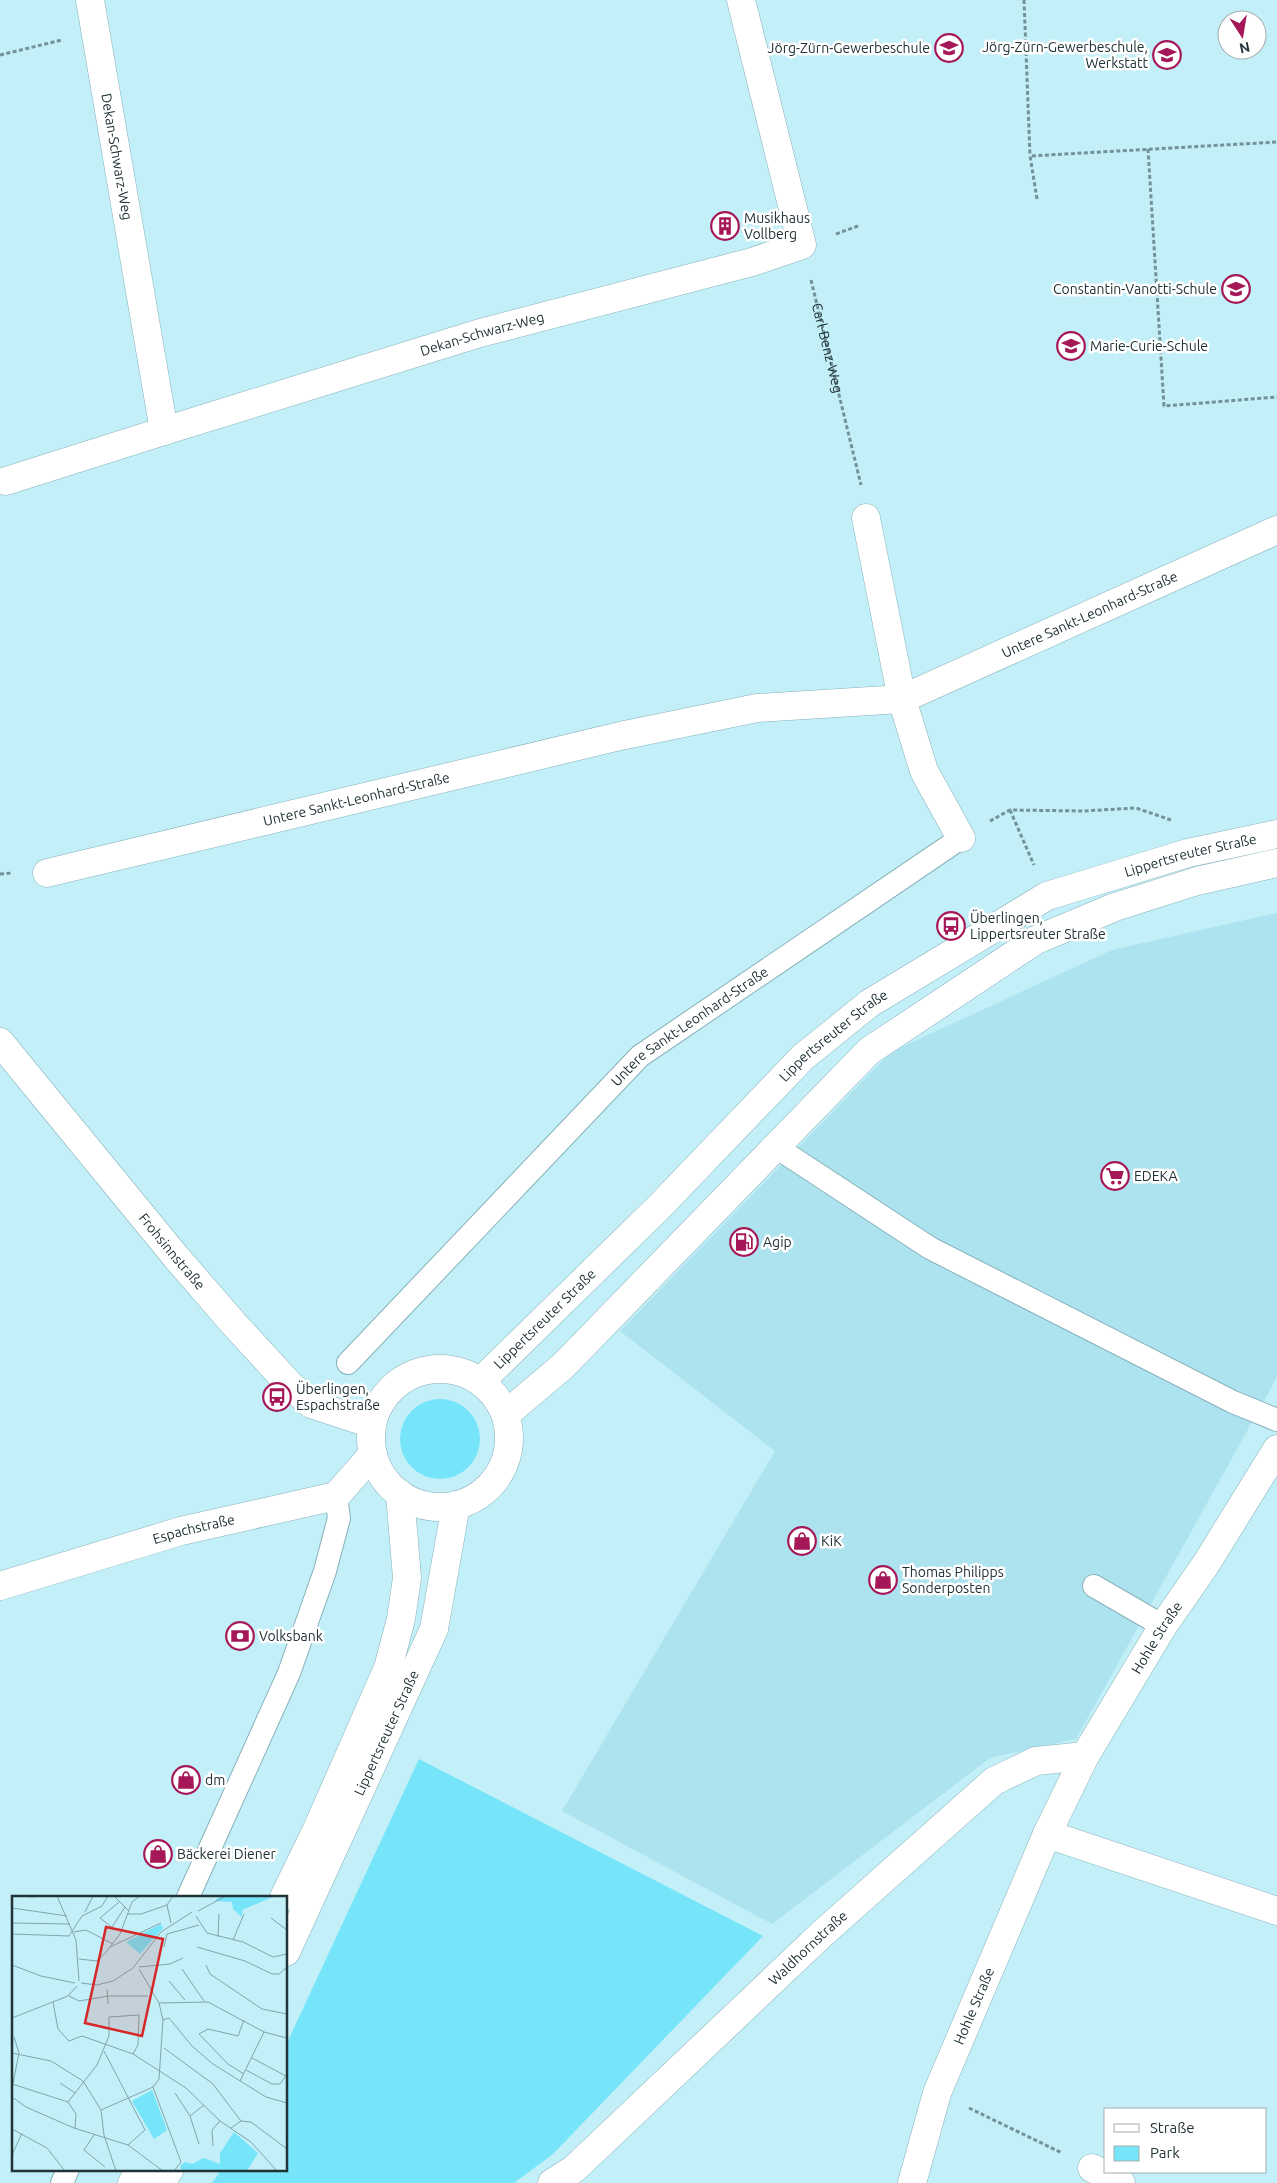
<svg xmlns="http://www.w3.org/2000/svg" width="1277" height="2183" viewBox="0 0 1277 2183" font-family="Ubuntu,sans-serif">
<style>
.built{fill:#ade3ee}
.green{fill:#76e5f9}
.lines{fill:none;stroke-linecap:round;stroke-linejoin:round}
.lane-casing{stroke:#87b2ba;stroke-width:24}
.street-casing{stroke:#87b2ba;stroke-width:29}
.secondary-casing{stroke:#87b2ba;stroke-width:29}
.path{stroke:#739298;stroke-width:3;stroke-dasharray:4 2.5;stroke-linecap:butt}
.lane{stroke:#fff;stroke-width:22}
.street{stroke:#fff;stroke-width:28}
.secondary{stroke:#fff;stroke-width:28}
.labels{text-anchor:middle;stroke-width:5;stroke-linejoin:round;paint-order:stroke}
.poi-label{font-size:14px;fill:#213336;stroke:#fff;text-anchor:start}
.street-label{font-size:14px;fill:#213336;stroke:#fff}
.inset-road{fill:none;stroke:#82a4aa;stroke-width:1}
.view{fill:#d62828;fill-opacity:0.15;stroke:#d62828;stroke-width:2.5}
.inset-edge{fill:none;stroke:#213336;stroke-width:2.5}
</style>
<rect width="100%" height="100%" fill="#c2eff8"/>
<path class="built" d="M1277 913V1377L1076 1739 990 1758 772 1924 562 1811 775 1451 620 1331 891 1052 1112 950Z"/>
<g class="green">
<circle cx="440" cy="1439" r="40"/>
<path d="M419 1759 763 1936 553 2154 514 2183H212L222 2169H286V2045Z"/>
</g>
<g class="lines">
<defs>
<g id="lane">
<path d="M776 1147 930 1248 1233 1402 1277 1420"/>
<path id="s2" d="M348 1363 640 1056 961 838"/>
<path d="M1094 1586 1163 1626"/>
<path d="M188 1897 289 1673 325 1571 339 1518 336 1496"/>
<path d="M62 2183 68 2169"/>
</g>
<g id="street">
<path id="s3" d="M90 0 164 431 480 333 752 262 802 245 741 0"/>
<path d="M6 481 164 431"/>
<path d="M866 518 902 699 924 771 961 838"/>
<path id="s4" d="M47 873 620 736 757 708 902 699 1277 530"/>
<path id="s5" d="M0 1586 181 1531 336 1496 373 1454"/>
<path d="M1047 1834 1277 1911"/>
<path d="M1092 2168 1121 2183"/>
<path id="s6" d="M552 2183 574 2169 823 1933 994 1781 1036 1761 1085 1756"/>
<path id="s7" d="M912 2183 937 2093 1047 1834 1085 1756 1163 1626 1206 1564 1277 1449"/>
</g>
<g id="secondary">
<path id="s8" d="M0 1042 176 1257 234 1324 291 1386 311 1404 372 1424"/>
<circle cx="440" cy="1438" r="69"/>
<path id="s9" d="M481 1381 660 1206 803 1057 870 1003 1047 896 1188 853 1277 834"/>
<path d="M506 1414 563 1366 869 1051 1036 940 1115 907 1197 881 1277 863"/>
<path d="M284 1897 318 1827 388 1668 401 1619 407 1578 400 1494"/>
<path id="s10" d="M286 1952 434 1629 456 1505"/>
<path d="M132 2183 141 2169"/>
<path d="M161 2183 170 2169"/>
</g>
</defs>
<use href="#lane" class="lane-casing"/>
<use href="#street" class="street-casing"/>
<use href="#secondary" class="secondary-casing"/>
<g class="path">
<path d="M1024 0 1030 156"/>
<path d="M0 55 62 40"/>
<path d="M1148 149 1164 406 1277 397"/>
<path d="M1037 199 1030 156 1277 142"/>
<path d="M836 234 858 226"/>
<path id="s1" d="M811 280 861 485"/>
<path d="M1010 810 1034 865"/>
<path d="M990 821 1010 810 1084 811 1136 808 1171 820"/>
<path d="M0 874 12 873"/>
<path d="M969 2108 1062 2153"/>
</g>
<use href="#lane" class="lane"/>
<use href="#street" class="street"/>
<use href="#secondary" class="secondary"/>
</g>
<defs>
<symbol id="school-ring" viewBox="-11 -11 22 22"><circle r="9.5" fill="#fff" stroke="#a61757" stroke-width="1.5"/><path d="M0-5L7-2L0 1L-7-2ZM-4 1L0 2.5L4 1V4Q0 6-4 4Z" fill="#a61757"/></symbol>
<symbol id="building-ring" viewBox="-11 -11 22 22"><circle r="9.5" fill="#fff" stroke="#a61757" stroke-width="1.5"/><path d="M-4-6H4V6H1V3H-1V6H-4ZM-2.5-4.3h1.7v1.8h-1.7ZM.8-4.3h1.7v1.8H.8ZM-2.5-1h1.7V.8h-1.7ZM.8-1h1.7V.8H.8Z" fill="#a61757"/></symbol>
<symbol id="bus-ring" viewBox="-11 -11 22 22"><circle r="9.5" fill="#fff" stroke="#a61757" stroke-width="1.5"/><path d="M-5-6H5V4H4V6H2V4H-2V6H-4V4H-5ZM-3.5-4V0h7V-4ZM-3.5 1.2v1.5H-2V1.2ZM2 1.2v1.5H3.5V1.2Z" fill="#a61757"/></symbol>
<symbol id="supermarket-ring" viewBox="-11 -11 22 22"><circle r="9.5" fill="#fff" stroke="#a61757" stroke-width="1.5"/><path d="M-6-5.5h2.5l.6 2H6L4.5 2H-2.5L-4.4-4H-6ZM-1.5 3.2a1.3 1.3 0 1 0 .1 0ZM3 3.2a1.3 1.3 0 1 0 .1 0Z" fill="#a61757"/></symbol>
<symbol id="fuel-ring" viewBox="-11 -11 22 22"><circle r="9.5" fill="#fff" stroke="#a61757" stroke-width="1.5"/><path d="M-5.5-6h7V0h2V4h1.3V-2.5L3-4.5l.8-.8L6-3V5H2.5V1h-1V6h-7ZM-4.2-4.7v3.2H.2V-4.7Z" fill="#a61757"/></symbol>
<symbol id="shop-ring" viewBox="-11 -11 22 22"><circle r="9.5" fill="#fff" stroke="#a61757" stroke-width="1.5"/><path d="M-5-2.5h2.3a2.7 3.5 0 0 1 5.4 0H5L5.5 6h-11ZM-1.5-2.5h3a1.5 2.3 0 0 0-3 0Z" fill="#a61757"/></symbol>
<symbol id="bank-ring" viewBox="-11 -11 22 22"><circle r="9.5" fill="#fff" stroke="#a61757" stroke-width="1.5"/><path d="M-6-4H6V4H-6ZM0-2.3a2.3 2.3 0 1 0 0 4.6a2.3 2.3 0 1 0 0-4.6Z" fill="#a61757"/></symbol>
</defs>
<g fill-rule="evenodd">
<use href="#school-ring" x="933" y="32" width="32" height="32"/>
<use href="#school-ring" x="1151" y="39" width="32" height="32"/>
<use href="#building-ring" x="709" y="210" width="32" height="32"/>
<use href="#school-ring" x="1220" y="273" width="32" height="32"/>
<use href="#school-ring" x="1055" y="330" width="32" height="32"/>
<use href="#bus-ring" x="935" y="910" width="32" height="32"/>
<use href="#supermarket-ring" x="1099" y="1160" width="32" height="32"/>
<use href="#fuel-ring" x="728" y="1226" width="32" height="32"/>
<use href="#bus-ring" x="261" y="1381" width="32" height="32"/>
<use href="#shop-ring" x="786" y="1525" width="32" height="32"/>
<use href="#shop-ring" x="867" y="1564" width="32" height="32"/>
<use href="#bank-ring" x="224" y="1620" width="32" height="32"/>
<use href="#shop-ring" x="170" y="1764" width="32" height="32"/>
<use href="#shop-ring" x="142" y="1838" width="32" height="32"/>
</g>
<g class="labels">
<g class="poi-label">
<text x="1148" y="52" text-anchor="end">Jörg-Zürn-Gewerbeschule,<tspan x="1148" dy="16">Werkstatt</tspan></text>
<text x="930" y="53" text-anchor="end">Jörg-Zürn-Gewerbeschule</text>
<text x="744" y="223">Musikhaus<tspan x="744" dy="16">Vollberg</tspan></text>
<text x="1217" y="294" text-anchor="end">Constantin-Vanotti-Schule</text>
<text x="1090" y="351">Marie-Curie-Schule</text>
<text x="970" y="923">Überlingen,<tspan x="970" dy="16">Lippertsreuter Straße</tspan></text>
<text x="1134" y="1181">EDEKA</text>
<text x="763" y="1247">Agip</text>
<text x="296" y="1394">Überlingen,<tspan x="296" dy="16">Espachstraße</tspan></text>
<text x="821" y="1546">KiK</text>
<text x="902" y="1577">Thomas Philipps<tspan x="902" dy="16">Sonderposten</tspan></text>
<text x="259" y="1641">Volksbank</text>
<text x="205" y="1785">dm</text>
<text x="177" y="1859">Bäckerei Diener</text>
</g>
<g class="street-label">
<text dy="5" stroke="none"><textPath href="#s3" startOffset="159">Dekan-Schwarz-Weg</textPath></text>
<text dy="5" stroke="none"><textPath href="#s3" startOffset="770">Dekan-Schwarz-Weg</textPath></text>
<text dy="5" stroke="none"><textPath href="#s1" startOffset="70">Carl-Benz-Weg</textPath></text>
<text dy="5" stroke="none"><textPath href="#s4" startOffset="1080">Untere Sankt-Leonhard-Straße</textPath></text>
<text dy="5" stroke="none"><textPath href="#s4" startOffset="318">Untere Sankt-Leonhard-Straße</textPath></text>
<text dy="5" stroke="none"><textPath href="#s9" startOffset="899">Lippertsreuter Straße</textPath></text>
<text dy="5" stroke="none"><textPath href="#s2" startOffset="481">Untere Sankt-Leonhard-Straße</textPath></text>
<text dy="5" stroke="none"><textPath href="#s9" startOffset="494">Lippertsreuter Straße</textPath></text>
<text dy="5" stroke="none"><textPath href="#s8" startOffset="271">Frohsinnstraße</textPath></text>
<text dy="5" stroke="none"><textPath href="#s9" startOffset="89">Lippertsreuter Straße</textPath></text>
<text dy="5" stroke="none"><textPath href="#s5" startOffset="202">Espachstraße</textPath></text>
<text dy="5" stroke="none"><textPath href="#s7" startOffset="600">Hohle Straße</textPath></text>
<text dy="5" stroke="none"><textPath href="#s10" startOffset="241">Lippertsreuter Straße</textPath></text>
<text dy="5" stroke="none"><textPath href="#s6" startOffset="348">Waldhornstraße</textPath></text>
<text dy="5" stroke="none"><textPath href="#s7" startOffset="188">Hohle Straße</textPath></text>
</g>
</g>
<g transform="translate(12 1896)">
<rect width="275" height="275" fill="#c2eff8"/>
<path d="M207 0H263L230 14V21L221 13 220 6 203 5ZM149 28 151 32 128 58 114 46ZM140 194 155 234 142 243 120 205ZM222 236 246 257 235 275H170L168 270 173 266 180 268 192 262 208 268V257Z" fill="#76e5f9"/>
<path class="inset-road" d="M45 0 64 44 67 85M102 0 117 15M17 1 37 0M0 12 55 20M186 15 214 0M73 16 81 0M116 18H129L155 9M184 20 195 37 231 46 261 61 275 58M259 22 275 34M0 27 58 28M159 27 155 9 161 0M100 31 113 11M102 33 88 22 107 6M62 36 74 34 101 48M0 38 57 40 70 20 90 10 96 0M206 41 207 18M221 44 232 18M98 51 149 27M152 51 155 38 187 29M185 51 233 65 260 78H267L275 71M67 63 85 65 94 56 108 38 120 6 128 0M0 69 29 80 63 87M194 69 198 78 250 113 275 118M127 71 158 68 171 62M170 73 192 105M157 85 173 104M69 87 85 89 101 85 121 72 149 36 180 16M95 93 96 108M57 100 67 105 97 100H136M41 106 46 133 57 145 70 140 121 158 174 192 208 225 239 246 265 275M147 107 196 106 252 136 275 142M0 122 56 100 65 90M151 124 157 122 180 150 201 168 254 201 275 207M232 124 226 140 196 133 187 138 216 168 232 178M152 152 201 188 229 225M92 155 133 234 116 249M0 157 39 165 71 185 89 214 92 239 104 275M240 162 274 180M234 174 260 188H268L275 178M228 185 252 136M48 187 63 197M0 188 56 206 64 218 63 232M141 191 169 266 162 275M0 192 7 157 2 141M163 197 178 220M0 201 14 211 62 232 116 249 151 275M56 206 85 169 97 140V121L127 119 126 149 121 158M89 214 141 191 147 183 151 124 147 107 127 73M219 232 229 225 239 226 275 253M0 233 35 252 53 275M82 239 72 254 93 271M187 248 178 220 192 209M201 250 200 234 208 225M0 259 10 237"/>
<path class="view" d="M94 31 151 43 130 140 73 127Z"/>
<rect width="275" height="275" class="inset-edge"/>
</g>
<rect x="1104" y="2108" width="162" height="65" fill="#ffffff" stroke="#a6adaf"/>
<rect x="1114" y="2124" width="25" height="8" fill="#ffffff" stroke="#a6adaf"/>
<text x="1150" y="2133" font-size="15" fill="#213336">Straße</text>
<rect x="1114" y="2146" width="25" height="15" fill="#76e5f9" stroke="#a6adaf"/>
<text x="1150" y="2158" font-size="15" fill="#213336">Park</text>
<g transform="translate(1242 35) rotate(168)"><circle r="24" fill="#ffffff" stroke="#a6adaf"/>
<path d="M0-4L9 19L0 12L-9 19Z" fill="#a61757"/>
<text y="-8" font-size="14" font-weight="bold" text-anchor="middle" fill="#213336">N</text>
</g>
</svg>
